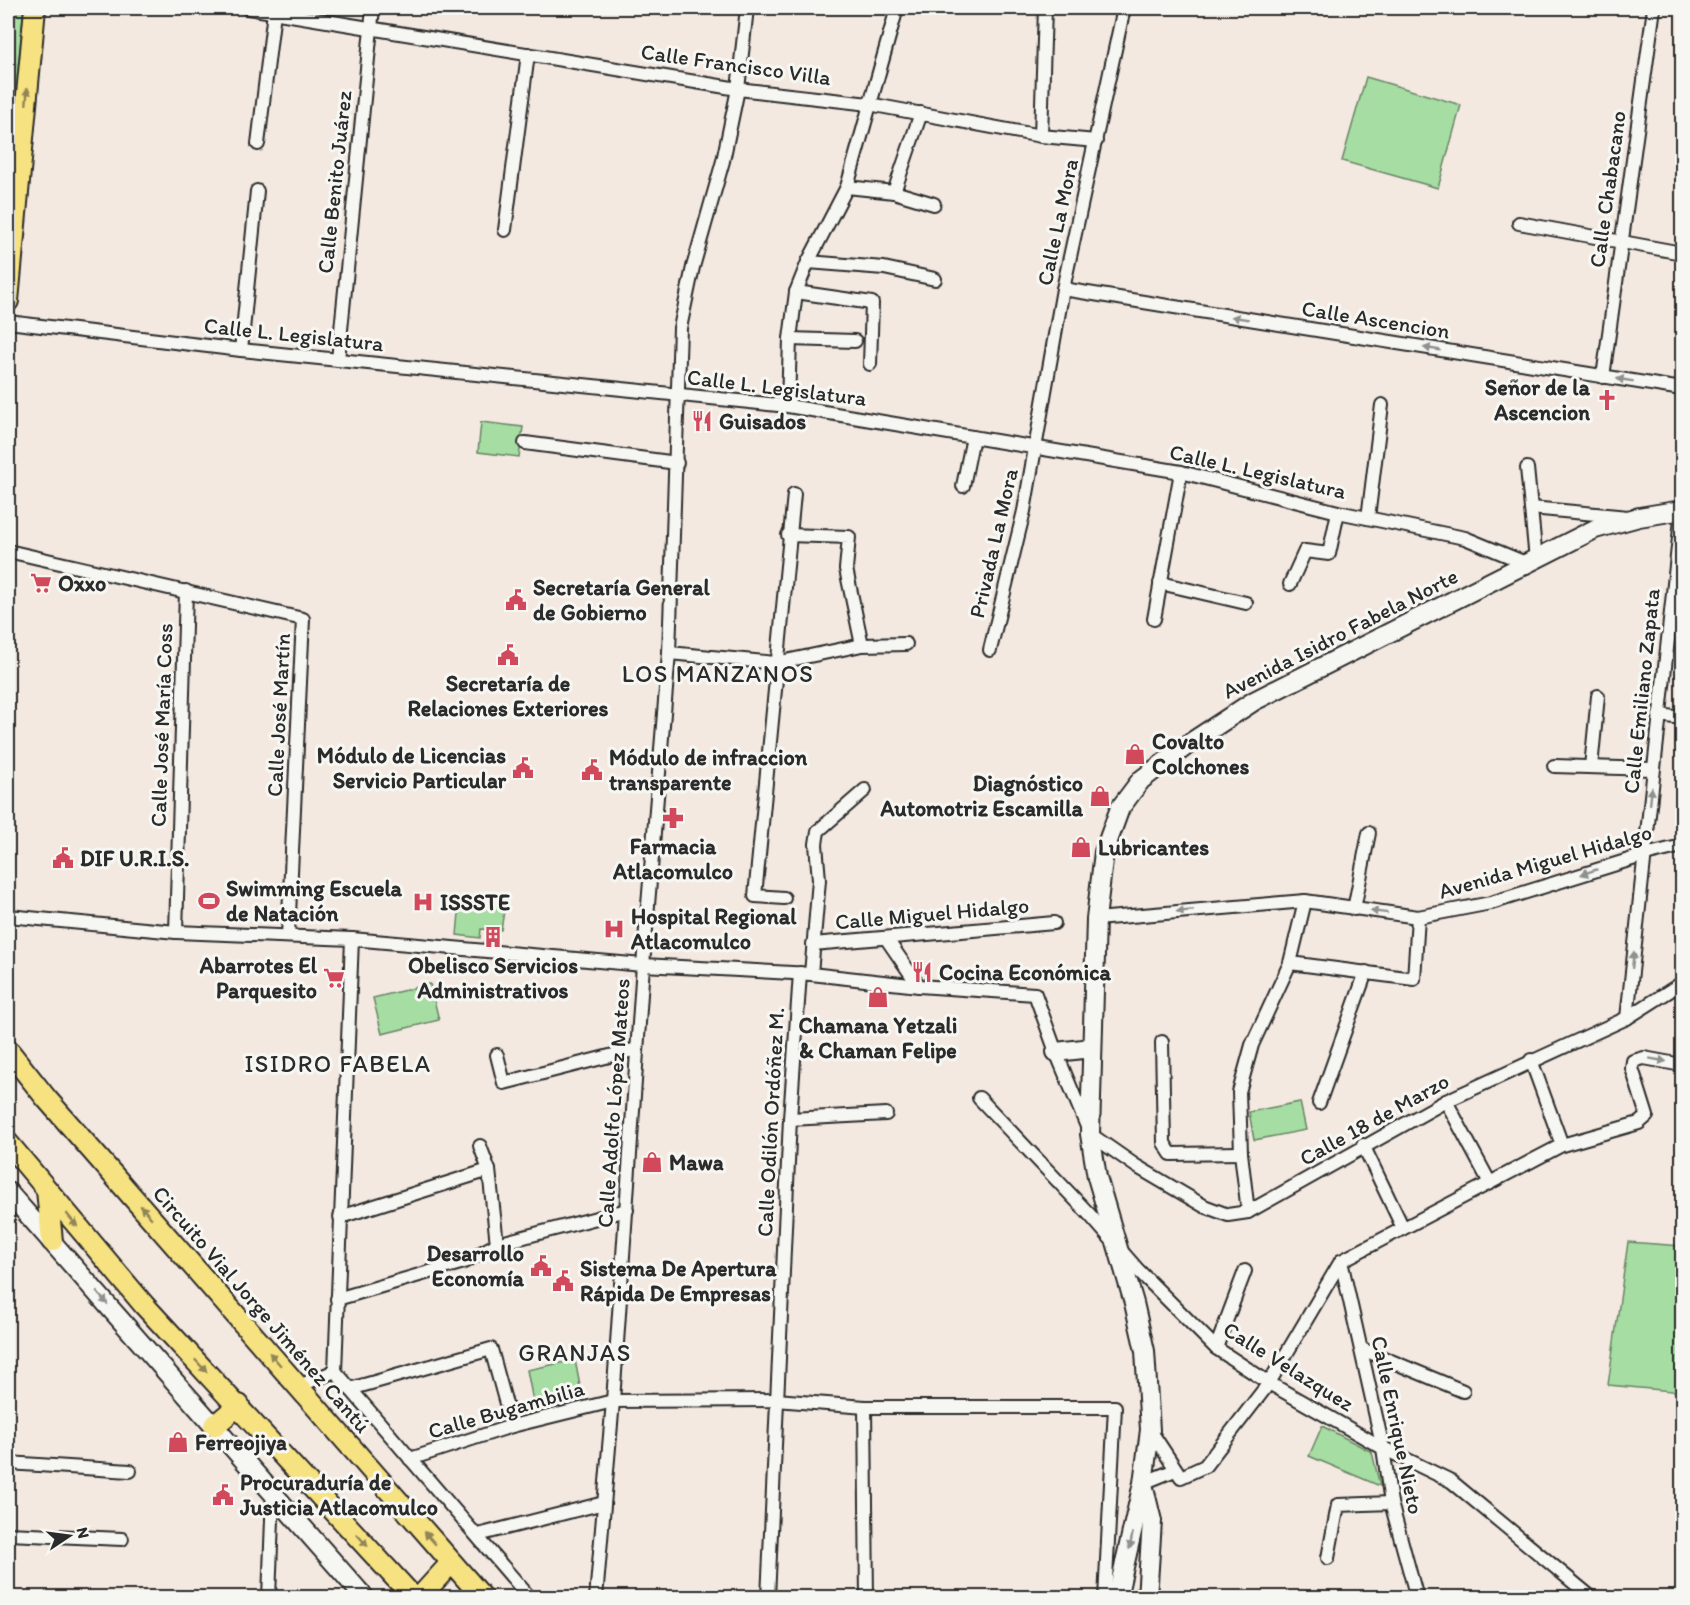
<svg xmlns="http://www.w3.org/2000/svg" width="1690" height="1605" viewBox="0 0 1690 1605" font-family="Itim,sans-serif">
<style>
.green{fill:#a5dda2;stroke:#688466;stroke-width:1.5}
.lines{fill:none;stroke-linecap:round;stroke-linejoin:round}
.street-casing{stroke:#2b2b2b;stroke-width:16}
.secondary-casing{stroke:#2b2b2b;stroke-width:22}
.primary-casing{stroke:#2b2b2b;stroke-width:24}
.street{stroke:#f6f6f2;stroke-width:12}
.secondary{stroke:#f6f6f2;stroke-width:18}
.primary{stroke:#f7e281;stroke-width:20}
.oneway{fill:#918656}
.oneway2{fill:#90908e}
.labels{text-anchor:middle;stroke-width:6;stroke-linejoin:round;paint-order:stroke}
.street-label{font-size:22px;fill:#2b2b2b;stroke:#f6f6f2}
.poi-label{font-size:22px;font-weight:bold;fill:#2b2b2b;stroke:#f6f6f2;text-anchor:start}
.neighbourhood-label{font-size:24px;letter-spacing:1.5px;fill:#2b2b2b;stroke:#f6f6f2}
</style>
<rect width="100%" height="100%" fill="#f4e9e1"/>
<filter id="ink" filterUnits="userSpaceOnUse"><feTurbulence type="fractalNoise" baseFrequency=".0167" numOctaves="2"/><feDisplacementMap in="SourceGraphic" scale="12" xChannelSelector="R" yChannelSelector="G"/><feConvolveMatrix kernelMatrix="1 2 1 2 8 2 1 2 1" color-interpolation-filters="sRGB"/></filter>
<g filter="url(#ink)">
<g class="green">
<path d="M8 8H24L8 170Z"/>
<path d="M1366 77 1461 105 1438 188 1342 161Z"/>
<path d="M481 422 523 427 519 457 478 452Z"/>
<path d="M460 902 505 905 501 930 481 929 480 938 457 935Z"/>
<path d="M430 984 439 1020 382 1034 373 998Z"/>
<path d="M1300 1102 1306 1130 1254 1140 1249 1112Z"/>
<path d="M1628 1242 1682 1246V1392L1608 1385Z"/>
<path d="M575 1360 581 1391 533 1401 527 1370Z"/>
<path d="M1322 1426 1372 1452 1380 1486 1309 1456Z"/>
</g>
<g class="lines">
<defs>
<g id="street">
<path d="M248 8 738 89 869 104 1041 136 1096 141"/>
<path d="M1041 136 1045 8"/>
<path d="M258 144 274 12"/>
<path d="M847 187 894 192 934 204"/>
<path d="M894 192 921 113"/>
<path d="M1519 223 1682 253"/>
<path d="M505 230 528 54"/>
<path d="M808 262 884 268 935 279"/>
<path d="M1063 289 1682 389"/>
<path d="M796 292 872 303 870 364"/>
<path d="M8 322 241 350 788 406 1181 472 1338 512 1465 538 1528 564"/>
<path d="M790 339 855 341"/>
<path d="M241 350 257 191"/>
<path d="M338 360 373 8"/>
<path d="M1603 377 1654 8"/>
<path d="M788 406 790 339 796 292 808 262 847 187 897 8"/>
<path d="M525 443 677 463"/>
<path d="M1527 468 1536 560"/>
<path d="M963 486 973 437"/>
<path d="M1531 508 1628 517"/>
<path d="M1368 518 1382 405"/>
<path d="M788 535 849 537 846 569 862 645"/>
<path d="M8 551 303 619 288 936"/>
<path d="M1160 583 1246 603"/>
<path d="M1290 584 1305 551 1329 554 1338 512"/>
<path d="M1154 619 1181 472"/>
<path d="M990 650 1024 511 1063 289 1124 8"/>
<path d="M669 653 776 663 862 645 906 644"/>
<path d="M1659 715 1682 718"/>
<path d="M1554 766 1653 769"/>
<path d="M1591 767 1598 696"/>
<path d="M784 898 755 896 794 494"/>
<path d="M1354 909 1369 833"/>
<path d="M8 916 176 932 352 939 643 965 811 974 919 986 1035 994 1056 1052 1090 1134 1136 1166 1204 1206 1228 1215 1248 1212 1446 1101 1627 1018 1682 983"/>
<path d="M1096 919 1305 901 1418 917 1491 903 1645 855 1682 846"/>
<path d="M176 932 186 591"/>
<path d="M886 938 919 986"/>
<path d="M813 944 1054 923"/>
<path d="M1290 963 1414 979 1418 917"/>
<path d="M811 974 819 880 816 844 818 831 865 790"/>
<path d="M1627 1018 1682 510"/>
<path d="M1162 1042 1164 1143 1171 1154 1241 1153"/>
<path d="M497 1055 504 1083 637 1049"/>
<path d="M1531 1060 1562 1145"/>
<path d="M979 1098 1090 1215 1138 1270 1216 1348 1269 1383 1383 1448 1451 1481 1591 1597"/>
<path d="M1446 1101 1490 1183"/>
<path d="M1319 1103 1366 972"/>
<path d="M790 1119 886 1114"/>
<path d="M1363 1145 1403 1228"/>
<path d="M480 1146 489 1170 497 1244"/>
<path d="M1248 1212 1241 1153 1239 1092 1252 1045 1290 963 1305 901"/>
<path d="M340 1217 489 1170"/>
<path d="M1341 1261 1562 1145 1639 1123 1647 1116 1632 1068 1633 1061 1644 1058 1682 1065"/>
<path d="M1341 1261 1383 1448 1391 1503 1417 1598"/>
<path d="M337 1299 464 1262 497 1244 627 1210"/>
<path d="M1216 1348 1245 1271"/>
<path d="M1362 1349 1463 1391"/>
<path d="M335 1371 352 939"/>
<path d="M335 1371 530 1598"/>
<path d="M299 1386 335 1371"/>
<path d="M350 1389 491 1349 512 1426"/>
<path d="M865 1407 867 1598"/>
<path d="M1150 1430 1181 1477 1205 1466 1269 1383 1341 1261"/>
<path d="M410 1459 512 1426 613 1401 776 1400 865 1407H1115L1105 1598"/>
<path d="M8 1463 130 1471"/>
<path d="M1143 1483 1175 1470"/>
<path d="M8 1534 122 1539"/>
<path d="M478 1535 604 1503"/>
<path d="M1328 1558 1338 1505 1391 1503"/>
<path d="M269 1598 273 1493"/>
<path d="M596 1598 613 1401 643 965 669 653 680 328 693 267 723 161 738 89 747 8"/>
<path d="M768 1598 790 1119 800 973"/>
</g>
<g id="secondary">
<path d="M1056 1052 1092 1048"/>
<path d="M8 1192 365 1598"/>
<path d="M1144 1488 1152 1521 1147 1598"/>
<path d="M1117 1598 1143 1483 1150 1430 1145 1351 1134 1303 1097 1177 1090 1134 1096 919 1104 852 1120 808 1141 780 1190 743 1254 701 1595 529 1639 517 1682 510"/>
</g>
<g id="primary">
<path d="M8 301 35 8"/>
<path d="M8 1050 46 1098 483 1598"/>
<path d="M8 1143 144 1305 414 1598"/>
<path d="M47 1190 52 1241"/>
<path d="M214 1426 239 1405"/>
<path d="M419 1598 451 1563"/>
</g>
</defs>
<use href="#street" class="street-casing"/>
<use href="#secondary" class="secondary-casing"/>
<use href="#primary" class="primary-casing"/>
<use href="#street" class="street"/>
<use href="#secondary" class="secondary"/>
<use href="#primary" class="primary"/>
</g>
<defs><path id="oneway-solid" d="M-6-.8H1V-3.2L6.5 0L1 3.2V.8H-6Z" transform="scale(1.5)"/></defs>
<g class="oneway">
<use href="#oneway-solid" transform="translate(27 96) rotate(-85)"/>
<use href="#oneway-solid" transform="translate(146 1212) rotate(-131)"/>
<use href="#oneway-solid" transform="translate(72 1220) rotate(50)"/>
<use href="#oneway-solid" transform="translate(275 1359) rotate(-131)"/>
<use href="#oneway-solid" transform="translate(201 1366) rotate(47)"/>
<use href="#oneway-solid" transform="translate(430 1538) rotate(-131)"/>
<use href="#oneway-solid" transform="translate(362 1540) rotate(48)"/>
</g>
<g class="oneway2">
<use href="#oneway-solid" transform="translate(1240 318) rotate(-171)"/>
<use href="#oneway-solid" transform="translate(1432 349) rotate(-171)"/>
<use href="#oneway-solid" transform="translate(1625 380) rotate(-171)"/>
<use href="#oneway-solid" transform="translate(1651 796) rotate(-84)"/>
<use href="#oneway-solid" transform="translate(1589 872) rotate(162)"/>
<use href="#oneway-solid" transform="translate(1185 911) rotate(175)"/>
<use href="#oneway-solid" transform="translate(1379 912) rotate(-173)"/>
<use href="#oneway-solid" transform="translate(1633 960) rotate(-84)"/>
<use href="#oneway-solid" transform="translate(1658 1060) rotate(10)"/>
<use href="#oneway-solid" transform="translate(102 1298) rotate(49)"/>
<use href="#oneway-solid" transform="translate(1131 1541) rotate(102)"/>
</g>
</g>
<defs>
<symbol id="church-bare" viewBox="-9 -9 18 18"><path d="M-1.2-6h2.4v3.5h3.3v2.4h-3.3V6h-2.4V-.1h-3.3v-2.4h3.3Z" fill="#d1495b" stroke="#f6f6f2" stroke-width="2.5" paint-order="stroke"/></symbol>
<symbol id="restaurant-bare" viewBox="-9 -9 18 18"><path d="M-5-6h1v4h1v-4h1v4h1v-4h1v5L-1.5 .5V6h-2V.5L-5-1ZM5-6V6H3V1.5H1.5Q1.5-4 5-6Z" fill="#d1495b" stroke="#f6f6f2" stroke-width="2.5" paint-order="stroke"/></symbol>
<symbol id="supermarket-bare" viewBox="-9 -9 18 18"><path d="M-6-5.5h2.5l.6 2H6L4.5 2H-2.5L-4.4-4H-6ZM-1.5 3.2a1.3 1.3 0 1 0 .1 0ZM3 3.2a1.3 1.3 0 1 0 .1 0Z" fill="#d1495b" stroke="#f6f6f2" stroke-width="2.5" paint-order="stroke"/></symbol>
<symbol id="civic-bare" viewBox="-9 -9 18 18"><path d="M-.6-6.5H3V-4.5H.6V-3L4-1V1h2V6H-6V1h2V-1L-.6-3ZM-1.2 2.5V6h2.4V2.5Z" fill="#d1495b" stroke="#f6f6f2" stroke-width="2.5" paint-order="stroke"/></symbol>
<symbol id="shop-bare" viewBox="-9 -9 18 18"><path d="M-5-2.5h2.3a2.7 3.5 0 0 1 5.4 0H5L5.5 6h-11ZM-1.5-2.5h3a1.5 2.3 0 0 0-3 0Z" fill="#d1495b" stroke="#f6f6f2" stroke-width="2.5" paint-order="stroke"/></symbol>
<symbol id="pharmacy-bare" viewBox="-9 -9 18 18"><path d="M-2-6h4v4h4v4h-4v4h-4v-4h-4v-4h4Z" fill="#d1495b" stroke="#f6f6f2" stroke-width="2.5" paint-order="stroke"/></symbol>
<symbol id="stadium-bare" viewBox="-9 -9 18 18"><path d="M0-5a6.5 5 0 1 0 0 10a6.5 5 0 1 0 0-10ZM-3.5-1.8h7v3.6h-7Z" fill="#d1495b" stroke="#f6f6f2" stroke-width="2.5" paint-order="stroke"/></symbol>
<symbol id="hospital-bare" viewBox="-9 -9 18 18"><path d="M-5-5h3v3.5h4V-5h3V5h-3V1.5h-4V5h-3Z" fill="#d1495b" stroke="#f6f6f2" stroke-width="2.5" paint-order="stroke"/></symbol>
<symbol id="building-bare" viewBox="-9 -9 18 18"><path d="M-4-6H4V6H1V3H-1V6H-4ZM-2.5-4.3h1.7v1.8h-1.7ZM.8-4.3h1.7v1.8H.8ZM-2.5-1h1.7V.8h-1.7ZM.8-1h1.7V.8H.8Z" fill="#d1495b" stroke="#f6f6f2" stroke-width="2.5" paint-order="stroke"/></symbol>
</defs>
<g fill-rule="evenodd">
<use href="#church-bare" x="1592" y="385" width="30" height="30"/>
<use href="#restaurant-bare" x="687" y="406" width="30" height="30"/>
<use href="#supermarket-bare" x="26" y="568" width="30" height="30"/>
<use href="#civic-bare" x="501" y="585" width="30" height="30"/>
<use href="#civic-bare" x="493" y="640" width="30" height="30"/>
<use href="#shop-bare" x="1120" y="739" width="30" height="30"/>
<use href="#civic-bare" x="508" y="753" width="30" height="30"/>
<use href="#civic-bare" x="577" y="755" width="30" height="30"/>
<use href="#shop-bare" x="1085" y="781" width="30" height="30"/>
<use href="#pharmacy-bare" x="658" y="803" width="30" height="30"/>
<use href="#shop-bare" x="1066" y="832" width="30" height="30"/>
<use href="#civic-bare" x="48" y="843" width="30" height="30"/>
<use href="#stadium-bare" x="194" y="886" width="30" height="30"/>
<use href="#hospital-bare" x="408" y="887" width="30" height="30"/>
<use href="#hospital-bare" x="599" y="914" width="30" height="30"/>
<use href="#building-bare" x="478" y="922" width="30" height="30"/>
<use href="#restaurant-bare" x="907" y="957" width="30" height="30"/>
<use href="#supermarket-bare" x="319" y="963" width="30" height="30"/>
<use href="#shop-bare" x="863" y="982" width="30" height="30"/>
<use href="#shop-bare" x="637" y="1147" width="30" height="30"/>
<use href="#civic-bare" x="526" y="1251" width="30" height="30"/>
<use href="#civic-bare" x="548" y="1266" width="30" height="30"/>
<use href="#shop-bare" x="163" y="1427" width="30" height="30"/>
<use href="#civic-bare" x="208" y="1480" width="30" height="30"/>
</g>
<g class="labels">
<g class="street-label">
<text transform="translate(736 64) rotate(8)" y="8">Calle Francisco Villa</text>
<text transform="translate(334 182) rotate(-84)" y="8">Calle Benito Juárez</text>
<text transform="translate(1607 189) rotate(-82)" y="8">Calle Chabacano</text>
<text transform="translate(1057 222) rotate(-78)" y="8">Calle La Mora</text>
<text transform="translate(1376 319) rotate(9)" y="8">Calle Ascencion</text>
<text transform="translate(294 334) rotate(6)" y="8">Calle L. Legislatura</text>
<text transform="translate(777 387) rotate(7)" y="8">Calle L. Legislatura</text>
<text transform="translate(1258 471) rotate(13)" y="8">Calle L. Legislatura</text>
<text transform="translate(993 543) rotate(-77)" y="8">Privada La Mora</text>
<text transform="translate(1340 633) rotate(-27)" y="8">Avenida Isidro Fabela Norte</text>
<text transform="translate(1641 691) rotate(-84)" y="8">Calle Emiliano Zapata</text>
<text transform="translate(278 715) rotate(-87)" y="8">Calle José Martín</text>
<text transform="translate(161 725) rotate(-88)" y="8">Calle José María Coss</text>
<text transform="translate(1545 861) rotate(-16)" y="8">Avenida Miguel Hidalgo</text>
<text transform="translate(932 913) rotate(-5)" y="8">Calle Miguel Hidalgo</text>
<text transform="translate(613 1103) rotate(-86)" y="8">Calle Adolfo López Mateos</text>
<text transform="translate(1374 1119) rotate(-29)" y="8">Calle 18 de Marzo</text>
<text transform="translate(770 1122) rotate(-87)" y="8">Calle Odilón Ordóñez M.</text>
<text transform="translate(262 1309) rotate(49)" y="8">Circuito Vial Jorge Jiménez Cantú</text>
<text transform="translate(1289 1366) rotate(32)" y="8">Calle Velazquez</text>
<text transform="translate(506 1409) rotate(-16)" y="8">Calle Bugambilia</text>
<text transform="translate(1398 1425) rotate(78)" y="8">Calle Enrique Nieto</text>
</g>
<g class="poi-label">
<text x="1590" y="395" text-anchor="end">Señor de la<tspan x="1590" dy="25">Ascencion</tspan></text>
<text x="719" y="429">Guisados</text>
<text x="58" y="591">Oxxo</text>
<text x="533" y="595">Secretaría General<tspan x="533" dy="25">de Gobierno</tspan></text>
<text x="508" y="691" text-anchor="middle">Secretaría de<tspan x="508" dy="25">Relaciones Exteriores</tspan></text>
<text x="1152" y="749">Covalto<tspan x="1152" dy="25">Colchones</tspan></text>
<text x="506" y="763" text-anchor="end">Módulo de Licencias<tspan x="506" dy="25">Servicio Particular</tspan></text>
<text x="609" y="765">Módulo de infraccion<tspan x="609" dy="25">transparente</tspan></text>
<text x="1083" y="791" text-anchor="end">Diagnóstico<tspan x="1083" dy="25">Automotriz Escamilla</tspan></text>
<text x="673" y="854" text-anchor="middle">Farmacia<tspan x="673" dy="25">Atlacomulco</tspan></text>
<text x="1098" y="855">Lubricantes</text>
<text x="80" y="866">DIF U.R.I.S.</text>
<text x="226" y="896">Swimming Escuela<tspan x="226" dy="25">de Natación</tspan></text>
<text x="440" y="910">ISSSTE</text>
<text x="631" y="924">Hospital Regional<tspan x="631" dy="25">Atlacomulco</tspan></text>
<text x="317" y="973" text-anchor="end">Abarrotes El<tspan x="317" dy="25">Parquesito</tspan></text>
<text x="493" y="973" text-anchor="middle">Obelisco Servicios<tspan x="493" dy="25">Administrativos</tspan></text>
<text x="939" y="980">Cocina Económica</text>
<text x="878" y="1033" text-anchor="middle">Chamana Yetzali<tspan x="878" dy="25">&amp; Chaman Felipe</tspan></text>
<text x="669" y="1170">Mawa</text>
<text x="524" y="1261" text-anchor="end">Desarrollo<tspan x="524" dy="25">Economía</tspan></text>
<text x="580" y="1276">Sistema De Apertura<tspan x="580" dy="25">Rápida De Empresas</tspan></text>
<text x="195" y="1450">Ferreojiya</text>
<text x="240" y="1490">Procuraduría de<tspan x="240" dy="25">Justicia Atlacomulco</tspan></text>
</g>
<g class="neighbourhood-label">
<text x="718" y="682">LOS MANZANOS</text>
<text x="338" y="1072">ISIDRO FABELA</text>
<text x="575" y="1361">GRANJAS</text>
</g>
</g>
<rect width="1690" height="1605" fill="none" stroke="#f6f6f2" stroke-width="30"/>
<rect x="15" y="15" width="1660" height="1575" fill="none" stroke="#2b2b2b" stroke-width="2" filter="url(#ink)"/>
<g transform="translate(69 1536) rotate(77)" stroke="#f6f6f2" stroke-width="4.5" paint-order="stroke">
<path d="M0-4.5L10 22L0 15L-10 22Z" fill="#2b2b2b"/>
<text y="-9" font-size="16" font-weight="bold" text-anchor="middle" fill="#2b2b2b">N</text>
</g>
</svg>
